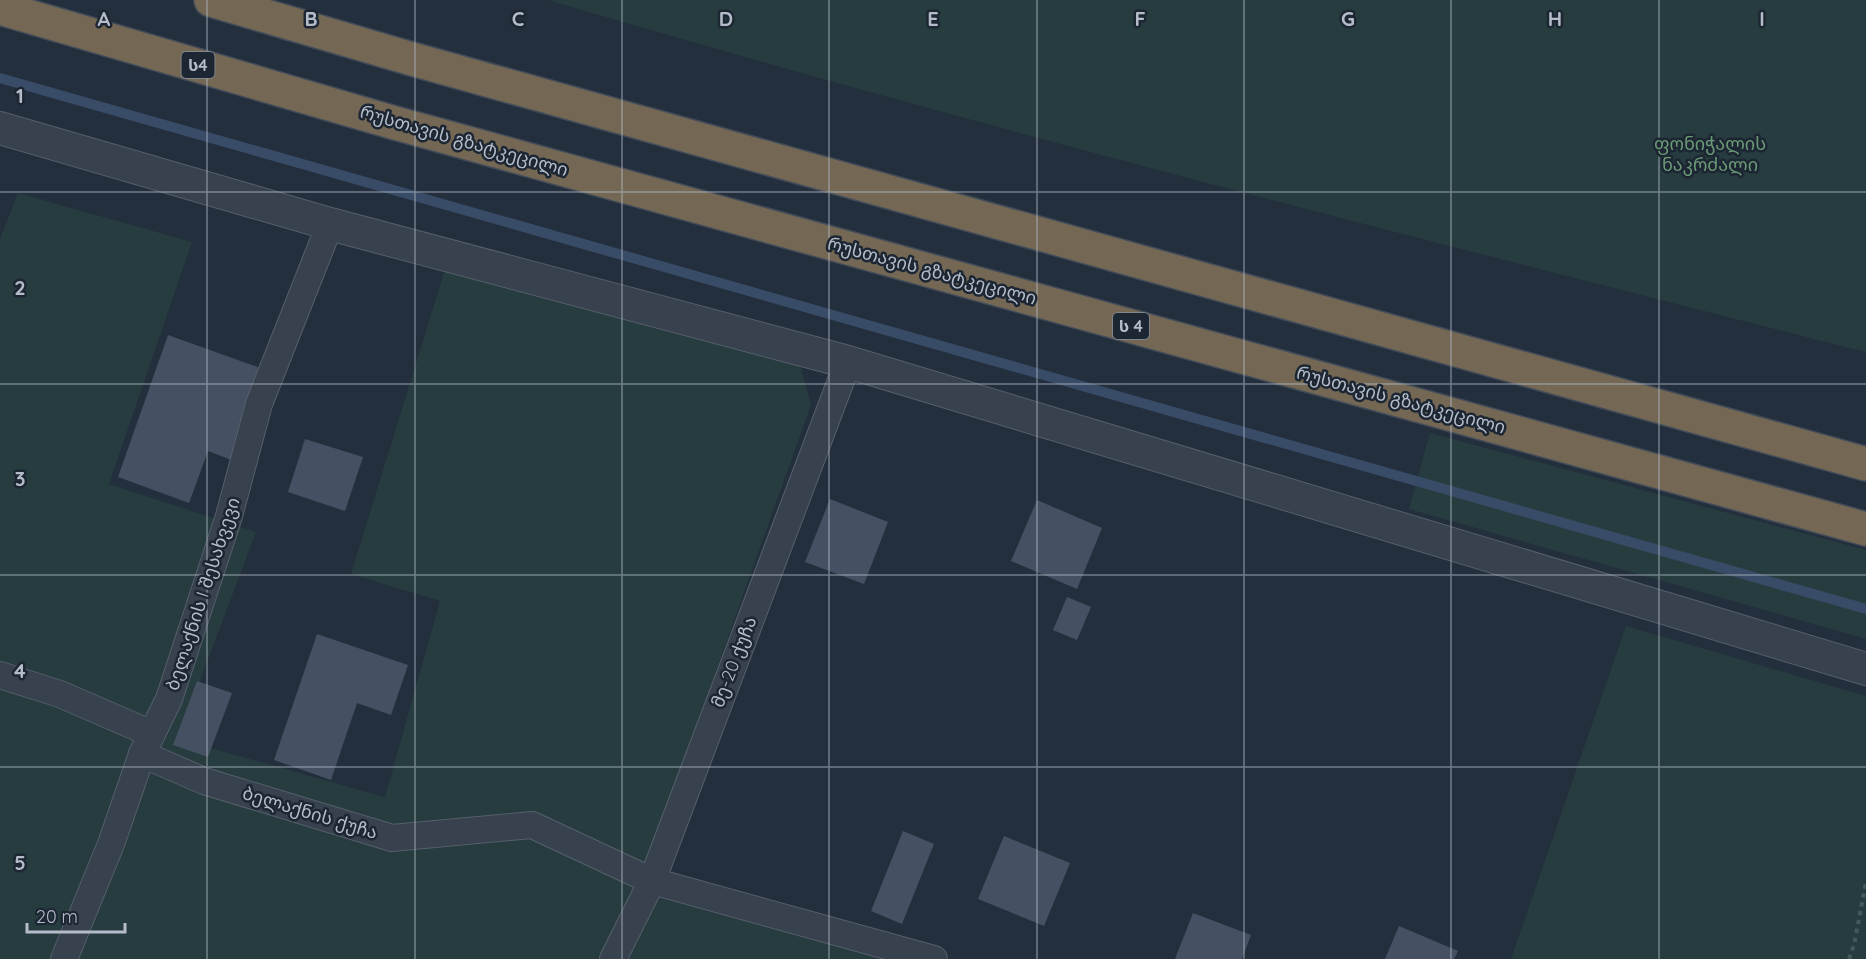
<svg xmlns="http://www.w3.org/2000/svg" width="1866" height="959" viewBox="0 0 1866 959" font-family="Quicksand,'Noto Sans Georgian',sans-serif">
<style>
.green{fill:#263c3f}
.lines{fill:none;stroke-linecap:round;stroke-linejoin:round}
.stream{stroke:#394c67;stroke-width:10}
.building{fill:#455162}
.minor-casing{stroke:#565f6c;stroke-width:28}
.tertiary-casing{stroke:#565f6c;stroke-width:34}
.motorway-casing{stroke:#434c59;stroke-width:36}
.path{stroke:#44595c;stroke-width:4;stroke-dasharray:4.5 4.5;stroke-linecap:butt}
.minor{stroke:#38414e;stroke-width:26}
.tertiary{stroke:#38414e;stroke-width:32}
.motorway{stroke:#746855;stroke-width:33}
.grid{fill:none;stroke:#b4bcc9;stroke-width:1.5;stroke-opacity:0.55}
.labels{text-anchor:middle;stroke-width:5;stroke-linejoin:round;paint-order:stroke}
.shield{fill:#1d2633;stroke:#878f9c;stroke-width:1.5}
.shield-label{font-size:16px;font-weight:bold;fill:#b4bcc9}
.street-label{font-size:18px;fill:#b4bcc9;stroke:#1d2633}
.park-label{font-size:18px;fill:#6b9a76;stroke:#1d2633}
.grid-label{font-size:20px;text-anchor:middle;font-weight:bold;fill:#b4bcc9;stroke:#1d2633;stroke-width:5;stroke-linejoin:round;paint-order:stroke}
</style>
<rect width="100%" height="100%" fill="#242f3e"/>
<g class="green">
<path d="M548 0H1866V352C1425 240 984 129 548 0Z"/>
<path d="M18 193 192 242 109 484 256 532 178 739 385 797 440 601 351 574 446 266 799 361 811 405 636 895 605 959H0V239Z"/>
<path d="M1430 433 1866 550V639L1409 509Z"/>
<path d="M1626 626 1866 696V959H1511Z"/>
<path d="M653 896 885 959H625Z"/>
</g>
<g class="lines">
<path class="stream" d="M0 78 1866 609"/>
</g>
<g class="building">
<path d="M168 335 266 370 234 461 208 451 189 503 118 477Z"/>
<path d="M305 439 363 457 345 511 288 492Z"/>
<path d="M830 499 888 522 864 584 805 562Z"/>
<path d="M1037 500 1102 528 1077 589 1011 561Z"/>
<path d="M1067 597 1091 607 1077 640 1053 630Z"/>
<path d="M317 634 408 665 391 715 357 703 331 780 274 760Z"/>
<path d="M197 681 232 693 208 757 173 745Z"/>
<path d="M903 831 934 844 902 924 871 911Z"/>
<path d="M1004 836 1070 863 1044 926 978 899Z"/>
<path d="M1193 913 1251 935 1242 959H1175Z"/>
<path d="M1399 926 1458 951 1454 959H1385Z"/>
</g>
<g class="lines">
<defs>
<g id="minor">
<path d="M0 675 60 694 152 734"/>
<path d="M142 754 204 781 392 838 532 825 652 881 934 959"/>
<path d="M64 959 111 844 142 754 169 699 229 516 259 404 330 224"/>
<path d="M613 959 652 881 848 362"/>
</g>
<path id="tertiary" d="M0 128 330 224 848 362 1866 669"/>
<g id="motorway">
<path d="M211 0 412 59 1866 464"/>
<path d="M0 8 395 123 1866 529"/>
</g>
</defs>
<use href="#minor" class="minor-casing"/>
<use href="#tertiary" class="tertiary-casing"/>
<use href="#motorway" class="motorway-casing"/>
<path class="path" d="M1849 959 1854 945 1866 882"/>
<use href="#minor" class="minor"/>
<use href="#tertiary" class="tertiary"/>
<use href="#motorway" class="motorway"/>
</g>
<path class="grid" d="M207 0V959M415 0V959M622 0V959M829 0V959M1037 0V959M1244 0V959M1451 0V959M1659 0V959M0 192H1866M0 384H1866M0 575H1866M0 767H1866"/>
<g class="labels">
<g class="shield">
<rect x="181.5" y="52" width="33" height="26" rx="4.5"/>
<rect x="1113" y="313" width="36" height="26" rx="4.5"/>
</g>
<g class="shield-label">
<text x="198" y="71">ს4</text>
<text x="1131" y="332">ს 4</text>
</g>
<g class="street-label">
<text transform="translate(464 141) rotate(16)" y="6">რუსთავის გზატკეცილი</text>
<text transform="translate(932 271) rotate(15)" y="6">რუსთავის გზატკეცილი</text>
<text transform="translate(1401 400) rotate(15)" y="6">რუსთავის გზატკეცილი</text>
<text transform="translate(203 594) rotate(-72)" y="6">ბელაქნის I შესახვევი</text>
<text transform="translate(734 662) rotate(-69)" y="6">მე-20 ქუჩა</text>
<text transform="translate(310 813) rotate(17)" y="6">ბელაქნის ქუჩა</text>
</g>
<g class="park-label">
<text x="1710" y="150">ფონიჭალის<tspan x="1710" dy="21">ნაკრძალი</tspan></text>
</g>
</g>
<g class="grid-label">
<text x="104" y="26">A</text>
<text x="311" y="26">B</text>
<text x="518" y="26">C</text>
<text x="726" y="26">D</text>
<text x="933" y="26">E</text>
<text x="1140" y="26">F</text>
<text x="1348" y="26">G</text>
<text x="1555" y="26">H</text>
<text x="1762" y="26">I</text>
<text x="20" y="103">1</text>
<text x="20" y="295">2</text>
<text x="20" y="486">3</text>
<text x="20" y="678">4</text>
<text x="20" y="870">5</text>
</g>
<path d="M27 923v9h98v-9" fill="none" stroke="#b4bcc9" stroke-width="3"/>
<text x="36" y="923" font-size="18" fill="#b4bcc9" stroke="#1d2633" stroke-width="4.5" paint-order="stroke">20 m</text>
</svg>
